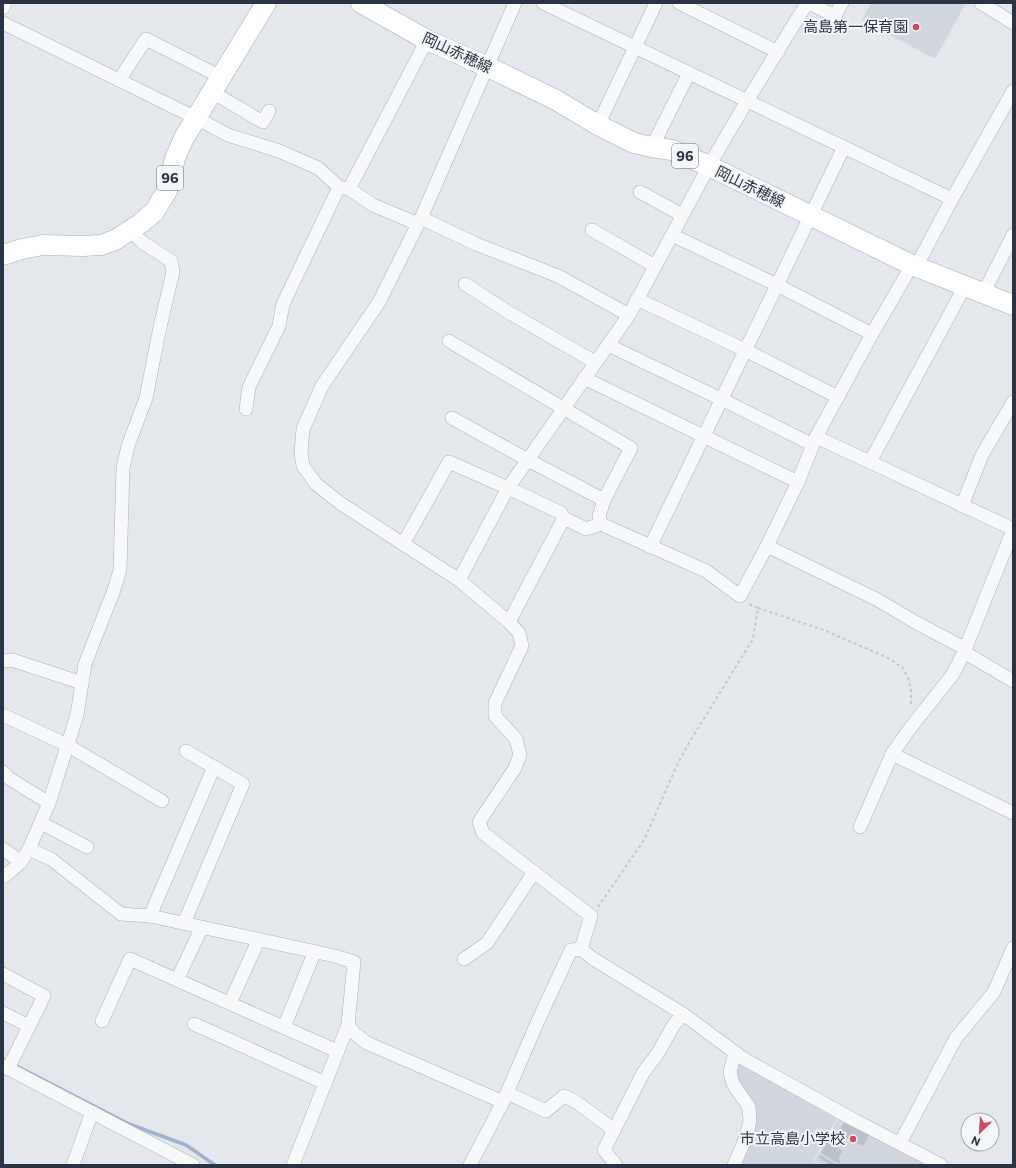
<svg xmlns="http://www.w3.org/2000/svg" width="1016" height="1168" viewBox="0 0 1016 1168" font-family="Commissioner,'Noto Sans JP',sans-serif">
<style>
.built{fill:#d2d6de}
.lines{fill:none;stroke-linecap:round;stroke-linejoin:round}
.stream{stroke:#9fb4cc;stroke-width:3.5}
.building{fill:#bbc0ca}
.minor-casing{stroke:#a9aeb7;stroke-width:14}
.primary-casing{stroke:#a3abb8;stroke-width:21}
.path{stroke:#c2c5cb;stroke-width:2;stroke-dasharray:3 3;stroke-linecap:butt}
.minor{stroke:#f7f8fa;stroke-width:13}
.primary{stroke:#fff;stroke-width:20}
.poi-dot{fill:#d1495b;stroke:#f4f6f9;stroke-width:1.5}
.labels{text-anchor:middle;stroke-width:4;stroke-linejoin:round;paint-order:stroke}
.shield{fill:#f4f6f9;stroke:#676e7b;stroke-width:1}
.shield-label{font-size:14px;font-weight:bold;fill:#2b3445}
.poi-label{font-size:15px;fill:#2b3445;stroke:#f4f6f9;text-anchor:end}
.street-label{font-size:15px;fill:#2b3445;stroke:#f4f6f9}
</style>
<rect width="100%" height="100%" fill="#e4e7ec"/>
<g class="built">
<path d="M871 3H966L935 59 862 20Z"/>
<path d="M734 1064 742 1065 838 1116 813 1161 819 1165H738L756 1113 755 1105 738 1084Z"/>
<path d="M839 1117 928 1165H822L814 1161Z"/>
</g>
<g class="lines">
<path class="stream" d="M3 1059 129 1124 186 1145 215 1165"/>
</g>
<g class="building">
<path d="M844 1122 869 1135 863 1146 838 1134Z"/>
<path d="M827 1142 843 1151 838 1159 841 1161 839 1164 821 1153Z"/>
<path d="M820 1155 837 1165H831L819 1158Z"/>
</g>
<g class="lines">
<defs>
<g id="minor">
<path d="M515 3 421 218 379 302 322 386 303 429 301 452 303 466 316 484 340 503 459 580 509 622 519 633 522 646 495 703V716L516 739 520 755 515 768 479 822 483 833 591 916 581 949"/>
<path d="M543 3 952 199"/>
<path d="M679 3 778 52"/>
<path d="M809 3 835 16 842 3"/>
<path d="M981 3 1013 23"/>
<path d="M3 8 5 3"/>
<path d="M3 23 196 118 228 135 279 151 318 168 339 187 349 189 373 205 418 224"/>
<path d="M119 80 146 39 221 77"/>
<path d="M212 92 263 122 269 111"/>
<path d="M598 125 656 3"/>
<path d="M652 147 689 73"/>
<path d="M349 189 427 40"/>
<path d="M640 192 682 215"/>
<path d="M421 218 476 244 558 276 629 315"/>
<path d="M592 230 655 266"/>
<path d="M672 235 777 285 872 334"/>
<path d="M916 267 952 199 1013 91"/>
<path d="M465 284 508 312 595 362"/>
<path d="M983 294 1013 235"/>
<path d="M637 299 745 350 838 397"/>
<path d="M449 341 631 448 604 500"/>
<path d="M608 345 721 399 813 445"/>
<path d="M584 378 798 482"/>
<path d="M246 409 249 387 279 326 283 304 339 187"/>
<path d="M452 418 528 460 604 500 599 516 601 524 706 571 740 596 767 546 798 482 816 437 872 334 912 265"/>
<path d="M816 437 870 462 1013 529"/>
<path d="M870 462 965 286"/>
<path d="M962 506 982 455 1013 402"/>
<path d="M403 544 449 462 508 488 561 513 564 518"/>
<path d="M767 546 878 600 915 622 966 649"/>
<path d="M650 547 844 147"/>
<path d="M459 580 508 488 629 315 709 166 747 101 807 3"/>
<path d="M509 622 564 518 586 529 601 524"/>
<path d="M964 652 1013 681"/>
<path d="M3 661 12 660 82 683"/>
<path d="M3 715 67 745 162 801"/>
<path d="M892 754 1013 813"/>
<path d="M3 772 10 779 49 803"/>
<path d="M41 823 87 847"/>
<path d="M860 827 892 754 908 731 953 674 964 652 1013 530"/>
<path d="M3 849 21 862"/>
<path d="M29 849 51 859 121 914 150 916 335 956 354 962 348 1025 293 1165"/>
<path d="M3 877 11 871 21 862 29 849 49 803 77 715 85 664 114 590 120 570 123 468 128 446 146 398 160 327 173 272 171 261 142 242 130 230"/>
<path d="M150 916 214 767"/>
<path d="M184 923 243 784 186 751"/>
<path d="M464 959 487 943 534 872"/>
<path d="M3 974 44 996 8 1069"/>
<path d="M177 980 202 927"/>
<path d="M230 1003 259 939"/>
<path d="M3 1013 29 1026"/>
<path d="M102 1021 130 959 337 1051"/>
<path d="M194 1024 325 1083"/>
<path d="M348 1025 354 1033 367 1043 503 1102"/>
<path d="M284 1027 315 951"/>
<path d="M3 1066 193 1165"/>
<path d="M507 1093 546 1111 564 1096 575 1101 614 1130"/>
<path d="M900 1143 956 1038 994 992 1013 948"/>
<path d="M73 1165 92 1112"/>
<path d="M470 1165 503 1102 537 1023 571 950 581 949 592 958 683 1014 744 1059 854 1120 941 1165"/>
<path d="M616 1165 604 1150 643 1073 658 1053 673 1026 683 1014"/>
<path d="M734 1165 746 1137 750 1121 749 1107 733 1084 730 1072 735 1053"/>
</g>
<g id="primary">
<path d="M361 3 427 40 488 67 556 100 598 125 634 143 652 147 672 150 709 166 912 265 1013 305"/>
<path d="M3 255 22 249 43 245 83 246 101 245 115 240 141 223 154 212 167 191 175 158 184 138 266 3"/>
</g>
</defs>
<use href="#minor" class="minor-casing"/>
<use href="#primary" class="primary-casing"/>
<g class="path">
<path d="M758 608 824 630 888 658 903 668 909 680 911 691V707"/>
<path d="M598 907 644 840 677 765 690 741 753 639 758 608 749 604"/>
</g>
<use href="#minor" class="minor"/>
<use href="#primary" class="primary"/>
</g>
<g class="poi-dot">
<circle cx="916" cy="27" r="4"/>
<circle cx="853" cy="1139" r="4"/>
</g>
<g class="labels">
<g class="shield">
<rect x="672" y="144" width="26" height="24" rx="3"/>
<rect x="157" y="166" width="26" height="24" rx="3"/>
</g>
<g class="shield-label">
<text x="685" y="161">96</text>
<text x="170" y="183">96</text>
</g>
<g class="poi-label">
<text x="908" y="32">高島第一保育園</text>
<text x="845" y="1144">市立高島小学校</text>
</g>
<g class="street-label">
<text transform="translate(457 53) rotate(25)" y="5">岡山赤穂線</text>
<text transform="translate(750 187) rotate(26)" y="5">岡山赤穂線</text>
</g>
</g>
<rect width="1016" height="1168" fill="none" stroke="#2b3445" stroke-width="8"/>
<g transform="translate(980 1132) rotate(205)"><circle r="19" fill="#f4f6f9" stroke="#a4a8b1"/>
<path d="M0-3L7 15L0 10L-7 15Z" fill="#d1495b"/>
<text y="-6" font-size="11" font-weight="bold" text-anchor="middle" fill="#2b3445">N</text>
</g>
</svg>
